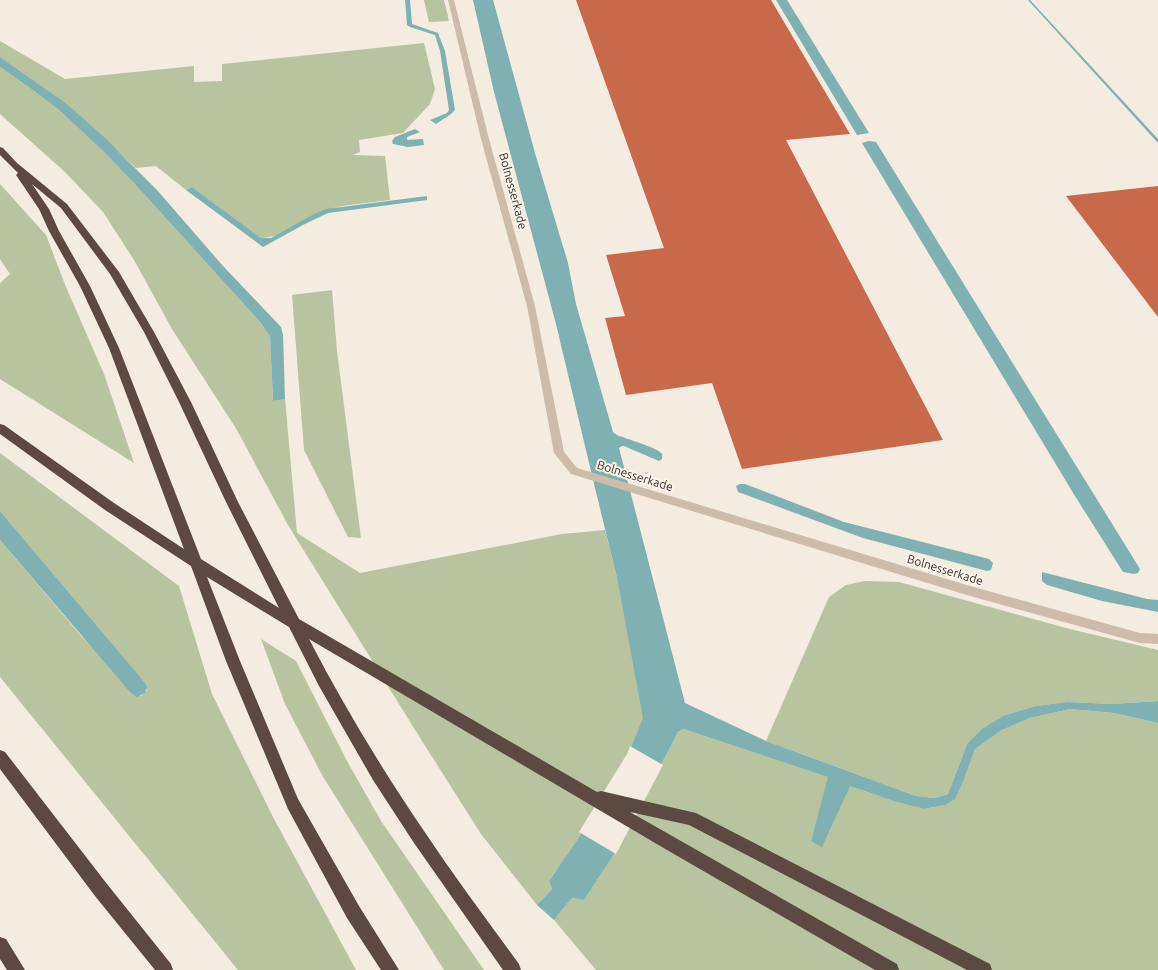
<svg xmlns="http://www.w3.org/2000/svg" width="1158" height="970" viewBox="0 0 1158 970" font-family="Ubuntu,sans-serif">
<style>
.green{fill:#b8c4a0}
.water{fill:#7fb0b2}
.pier{fill:#f4ebe1}
.building{fill:#c8694b}
.lines{fill:none;stroke-linecap:round;stroke-linejoin:round}
.street{fill:#cdbbac;fill-rule:evenodd}
.highway{fill:#5c4a42;fill-rule:evenodd}
.labels{text-anchor:middle;stroke-width:4;stroke-linejoin:round;paint-order:stroke}
.street-label{font-size:12px;fill:#3b302b;stroke:#fbf5ee}
</style>
<rect width="100%" height="100%" fill="#f4ebe1"/>
<g class="green">
<path d="M424 0H444L449 21 429 22Z"/>
<path d="M0 41 65 79 194 66V82L222 81V64L424 43 435 89 430 104 403 133 359 140 360 152 353 155 385 156 390 200C369 203 346 204 326 210 304 216 284 238 261 238L192 187 186 190 156 166 136 168 66 103 0 57Z"/>
<path d="M0 67 30 88 59 110 103 151 133 182 260 322 270 336 273 401 285 399 297 533 360 573 562 534 605 530 617 578 644 718 628 755 581 834 549 881 552 889 537 905 481 834 422 741 288 525 237 430 172 329 134 260 103 212 65 172 0 114Z"/>
<path d="M0 184 46 235 66 287 104 374 134 463 0 379V283L10 274 0 259Z"/>
<path d="M332 290 337 351 361 538 348 537 304 450 292 295Z"/>
<path d="M0 453 179 586 212 694 273 817 356 970H238L0 677V540L82 637 141 696 147 690 142 679 0 511Z"/>
<path d="M865 581 899 582 1070 629 1158 650V701L1112 704 1066 702 1036 706 1005 715 967 744 948 794 935 798 916 796 766 741 829 597 846 585Z"/>
<path d="M261 639 296 661 347 761 381 821 484 970H444L322 775 285 704Z"/>
<path d="M1070 709 1114 713 1158 723V970H596L554 920 572 898 584 900 615 853 678 732 683 729 829 777 811 841 850 785 864 791 924 809 945 805 965 777 975 749 1002 730 1030 718Z"/>
</g>
<g class="water">
<path d="M405 0H410L412 24 438 33 445 51 455 110 451 114 436 124 430 120 447 113 449 110 440 51 435 35 410 27 407 25Z"/>
<path d="M473 0H493L535 153 568 263 576 304 613 432 617 435C624 438 658 448 661 453 663 454 662 457 662 459L659 461 624 446H622L619 448 685 703 766 741 916 796 935 798 948 794 967 744 982 729 1005 715 1036 706 1066 702 1112 704 1158 701V723L1114 713 1070 709 1030 718 1002 730 975 749 965 777 955 799 945 805 924 809 894 801 850 786 822 847 811 841 828 777 683 729 678 732 615 853 584 900 572 898 554 920 537 905 552 889 549 881 581 834 628 755 643 718 617 578 595 488 556 324 494 92Z"/>
<path d="M776 0H787L869 133 857 135Z"/>
<path d="M1028 0H1030L1158 139V143Z"/>
<path d="M0 57 66 103 104 137 157 190 223 266 281 327 283 335 285 399 273 401 270 336 260 322 133 182 103 151 59 110 30 88 0 67Z"/>
<path d="M415 129 420 132 407 137V140L423 139 424 145 408 147 393 144 392 141 395 137Z"/>
<path d="M869 141 876 142 1140 569 1138 573 1134 574 1123 572 1075 496 862 143Z"/>
<path d="M192 187 261 238H271L314 214 326 209 427 196V200L328 213 303 225 263 247 186 190Z"/>
<path d="M740 484H745L844 522 989 559 993 563 991 570 987 571 863 538 738 492 736 486Z"/>
<path d="M0 511 142 679 147 687 145 693 137 697 130 692 0 540Z"/>
<path d="M1042 572 1147 599 1158 600V612L1102 601 1047 585 1042 581Z"/>
</g>
<path class="pier" d="M630 746 663 765 616 854 579 832 627 754Z"/>
<g class="building">
<path d="M576 0H771L850 134 786 140 943 440 742 469 712 383 626 395 605 318 625 316 606 255 664 248Z"/>
<path d="M1158 186V317L1066 196Z"/>
</g>
<g class="lines">
<path class="street" d="M448 0H454L489 139 535 306 564 452 577 468 970 586 1140 633 1158 634V644L1140 643 970 596 571 474 554 453 527 306 481 139Z"/>
<g class="highway">
<path d="M0 147 3 148 17 163 67 204 119 272 154 332 191 402 238 502 299 619 597 792 601 791 696 813 990 964 992 970H967L689 825 630 812 897 964 899 970H875L667 850 309 639C343 705 382 769 424 831 454 876 487 920 519 964L521 970H503L414 843 373 780 319 686 289 627 207 577 240 661 298 799 359 906 399 970H381L347 918 288 809 226 661 191 566 105 510 0 434V424L4 425 114 503 184 549 109 348 80 286 49 231 39 209 16 175 18 173 0 155ZM32 184 61 208 110 274 144 332 179 402 226 502 279 608 201 559 119 348 90 286 59 231 49 209Z"/>
<path d="M0 750 5 752 107 884 171 964 173 970H155L95 896 0 769Z"/>
<path d="M0 937 6 939 25 970H7L0 959Z"/>
</g>
</g>
<g class="labels">
<g class="street-label">
<text transform="translate(513 191) rotate(75)" y="4">Bolnesserkade</text>
<text transform="translate(635 476) rotate(17)" y="4">Bolnesserkade</text>
<text transform="translate(945 570) rotate(17)" y="4">Bolnesserkade</text>
</g>
</g>
</svg>
